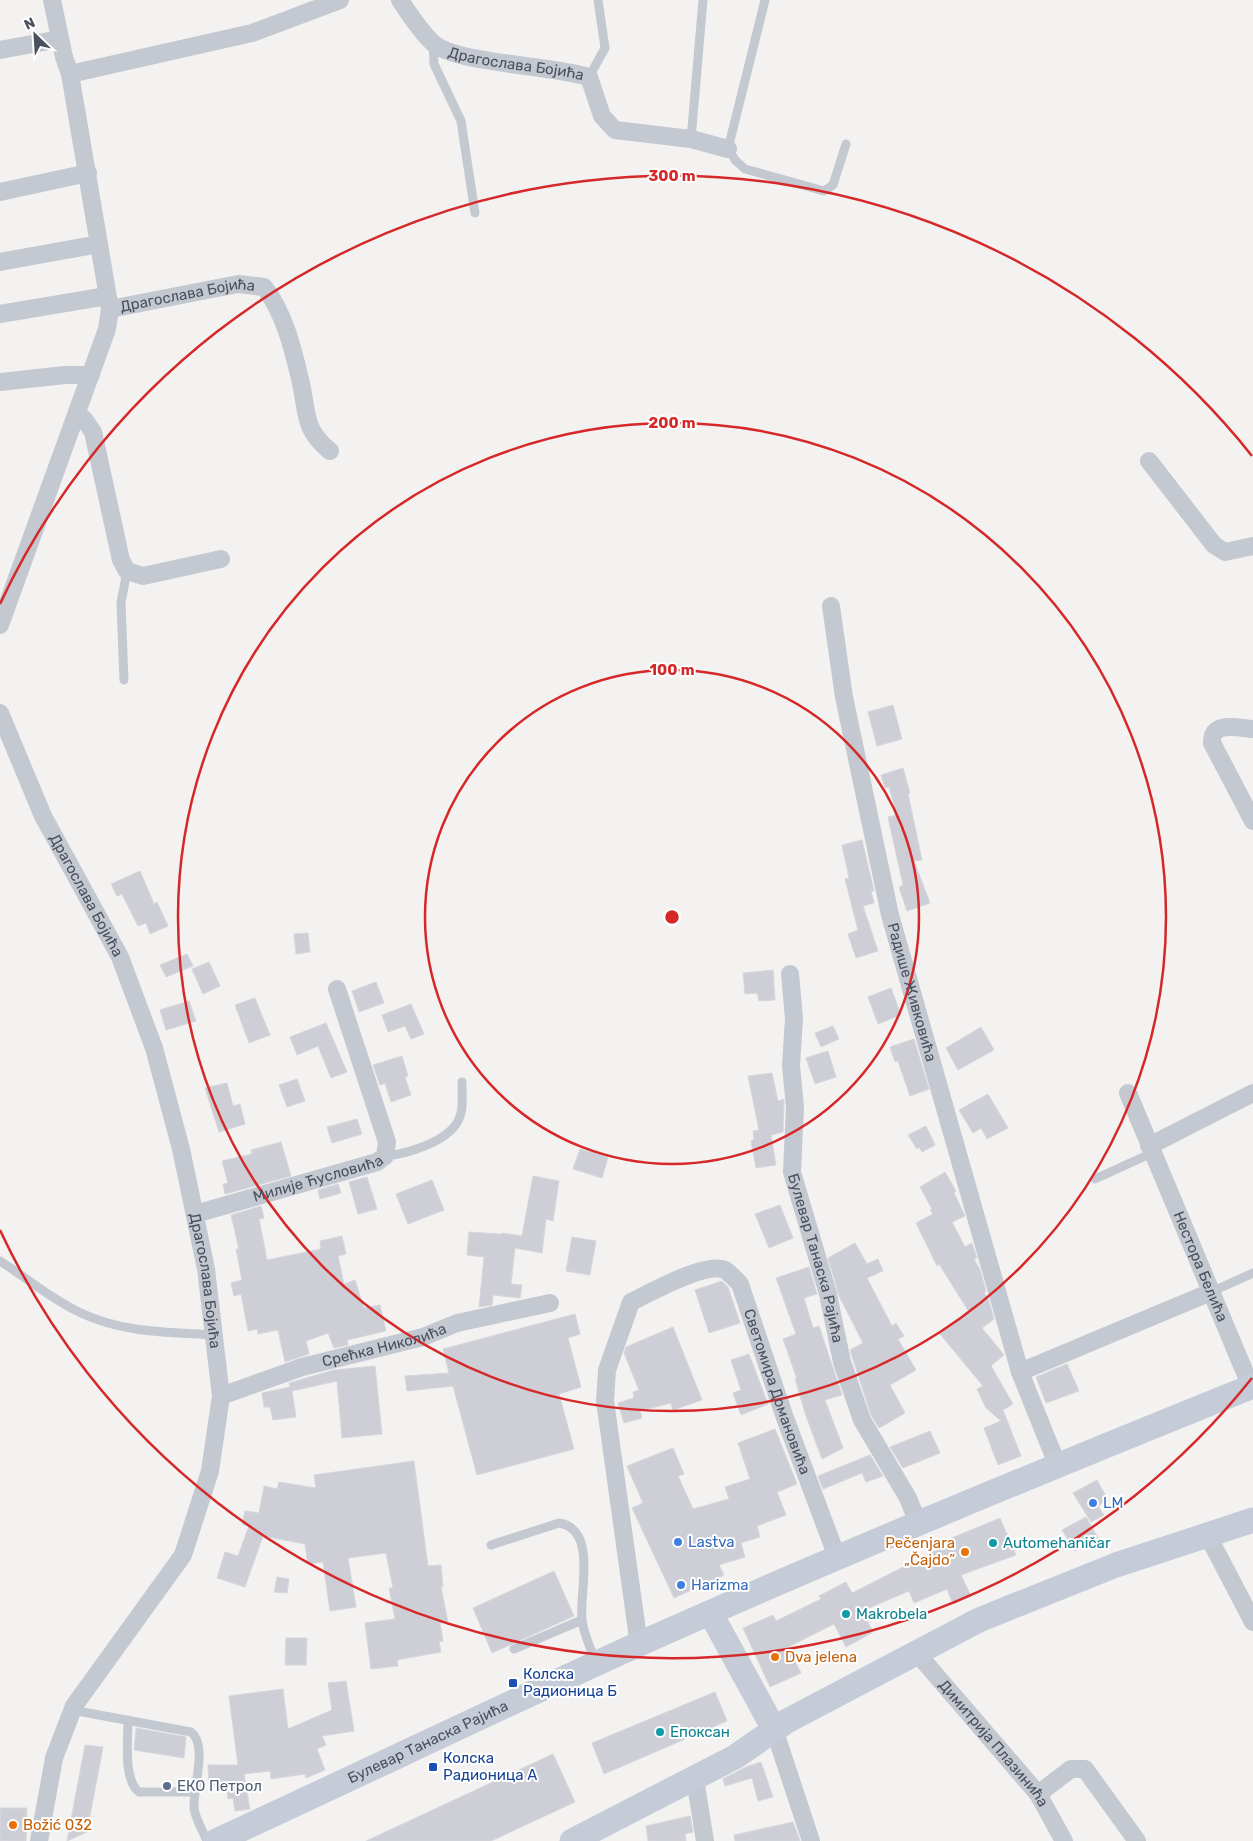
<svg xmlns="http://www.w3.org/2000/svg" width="1253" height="1841" viewBox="0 0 1253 1841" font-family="Rubik,sans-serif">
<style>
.building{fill:#cecfd6;stroke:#d6d6dc}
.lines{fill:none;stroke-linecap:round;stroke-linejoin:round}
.lane{stroke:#c3c8d1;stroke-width:9}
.street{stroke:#c3c8d1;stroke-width:18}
.secondary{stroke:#c6cbd8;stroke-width:25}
.ring{fill:none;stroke:#d62828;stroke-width:2.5}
.shop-dot{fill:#3f7fe0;stroke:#fff;stroke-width:2}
.culture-dot{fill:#0f9aa8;stroke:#fff;stroke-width:2}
.food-dot{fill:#e8710a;stroke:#fff;stroke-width:2}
.transit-dot{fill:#1a4fb4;stroke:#fff;stroke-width:2}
.service-dot{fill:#5c6f8a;stroke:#fff;stroke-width:2}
.labels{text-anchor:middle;stroke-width:4;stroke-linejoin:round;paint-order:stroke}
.street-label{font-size:15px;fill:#4a505d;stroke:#fff}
.shop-label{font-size:15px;fill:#366cbe;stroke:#fff;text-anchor:start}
.food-label{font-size:15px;fill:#c56008;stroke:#fff;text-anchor:start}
.culture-label{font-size:15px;fill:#0d838f;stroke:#fff;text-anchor:start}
.transit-label{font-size:15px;fill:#164399;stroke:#fff;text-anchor:start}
.service-label{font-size:15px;fill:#4e5e75;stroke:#fff;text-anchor:start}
.centre{fill:#d62828;stroke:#fff;stroke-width:2.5}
.ring-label{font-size:15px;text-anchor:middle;font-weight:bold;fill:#d62828;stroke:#fff;stroke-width:4;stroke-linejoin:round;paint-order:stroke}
</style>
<rect width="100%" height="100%" fill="#f3f2f1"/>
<g class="building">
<path d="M893 705 902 739 877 746 868 712Z"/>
<path d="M903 768 910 793 908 794 922 860 914 861 930 903 907 911 899 887 903 885 888 817 897 815 889 787 885 788 881 775Z"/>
<path d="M862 840 874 891H871L874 903 863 906 878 951 856 958 848 934 858 930 845 879 849 878 842 845Z"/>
<path d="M140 871 154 904 157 902 168 926 150 934 146 923 138 926 122 894 117 896 111 884Z"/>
<path d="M308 933 310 952 296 954 294 934Z"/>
<path d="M187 954 193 966 166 977 160 965Z"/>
<path d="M209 962 220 986 203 994 192 969Z"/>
<path d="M773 970 775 1000 759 1001 757 993 745 994 743 973Z"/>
<path d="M376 982 384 1003 359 1012 352 991Z"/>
<path d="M891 988 901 1015 878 1024 868 997Z"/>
<path d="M255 998 270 1035 249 1043 235 1005Z"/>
<path d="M189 1001 196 1021 166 1030 160 1010Z"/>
<path d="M411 1004 424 1034 411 1039 405 1026 388 1032 382 1015Z"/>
<path d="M326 1023 347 1072 331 1078 318 1046 297 1055 290 1037Z"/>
<path d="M833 1026 839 1039 821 1047 815 1033Z"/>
<path d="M981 1027 994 1050 958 1070 946 1048Z"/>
<path d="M914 1039 929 1089 910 1096 898 1061 895 1062 890 1047Z"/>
<path d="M828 1051 836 1077 815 1084 806 1058Z"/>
<path d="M402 1056 408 1076 405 1077 411 1095 391 1102 385 1083 380 1085 373 1065Z"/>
<path d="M772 1073 778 1101 784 1099 783 1132 771 1135 776 1165 756 1168 751 1141 754 1140 753 1131 759 1130 748 1076Z"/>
<path d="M297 1079 305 1101 287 1107 279 1085Z"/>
<path d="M227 1083 233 1106 240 1104 245 1124 219 1132 205 1088Z"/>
<path d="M988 1094 1008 1128 987 1139 981 1128 973 1133 959 1110Z"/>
<path d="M357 1119 362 1134 332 1143 327 1127Z"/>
<path d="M926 1126 935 1145 922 1152 919 1147 917 1149 908 1135Z"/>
<path d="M281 1142 291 1176 225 1194 223 1184 228 1183 222 1161 252 1154 251 1150Z"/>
<path d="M580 1149 608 1157 602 1178 573 1169Z"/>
<path d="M945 1172 956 1191 954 1193 965 1216 952 1222 965 1247 972 1243 977 1258 974 1260 980 1269 986 1291 984 1293 988 1298 994 1319 982 1328 1004 1355 991 1366 1013 1404 1003 1410 1021 1456 998 1465 984 1428 1001 1421 986 1408 977 1389 983 1386 940 1334 969 1312 939 1264 937 1266 916 1223 933 1214 930 1210 932 1209 920 1187Z"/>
<path d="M533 1176 559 1181 553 1221 546 1219 542 1253 515 1248 511 1284 522 1285 520 1298 493 1295 492 1305 479 1307 484 1257 467 1255 469 1232 501 1234 502 1233 522 1236Z"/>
<path d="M367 1177 377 1209 358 1214 349 1182Z"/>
<path d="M432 1180 444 1210 408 1224 396 1194Z"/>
<path d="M338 1184 341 1193 320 1199 318 1190Z"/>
<path d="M780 1205 793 1238 769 1248 755 1214Z"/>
<path d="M261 1206 264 1218 259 1219 267 1260 321 1249 320 1241 342 1236 346 1254 338 1256 344 1284 355 1280 364 1308 380 1305 386 1331 347 1340 348 1345 334 1348 328 1333 306 1341 309 1354 285 1362 278 1330 258 1334 257 1329 248 1331 241 1294 234 1296 231 1283 242 1280 236 1249H239L231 1215Z"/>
<path d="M572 1237 596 1241 590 1275 566 1271Z"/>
<path d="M855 1243 867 1264 878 1259 883 1271 867 1278 892 1326 896 1323 904 1336 898 1339 916 1370 890 1385 905 1413 879 1428 871 1415 850 1350 863 1343 839 1296 828 1258Z"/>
<path d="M809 1267 817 1294 804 1298 813 1328 819 1326 842 1395 825 1400 843 1448 822 1459 806 1416 795 1379H797L783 1339 796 1334 776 1278Z"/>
<path d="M722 1281 728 1287 740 1323 709 1333 695 1290Z"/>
<path d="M575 1314 580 1334 568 1338 581 1387 559 1394 574 1449 477 1475 453 1386 407 1391 405 1376 449 1373 443 1349Z"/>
<path d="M673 1327 702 1400 673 1410 671 1403 640 1411 642 1418 624 1423 618 1403 634 1398 633 1392 639 1390 624 1353 626 1347Z"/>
<path d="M749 1354 768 1404 741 1415 733 1393 741 1390 731 1360Z"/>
<path d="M1067 1364 1079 1391 1046 1403 1036 1377Z"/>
<path d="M375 1366 382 1434 342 1438 337 1381 292 1391 296 1417 273 1420 270 1407H264L262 1393 290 1387 289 1383 334 1370Z"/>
<path d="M775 1429 797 1484 777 1492 786 1515 757 1526 760 1537 741 1543 745 1557 719 1565 724 1575 674 1598 632 1508 643 1503 627 1466 673 1448 684 1474 678 1476 693 1509 729 1499 725 1487 750 1479 738 1443Z"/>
<path d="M930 1431 940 1453 903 1468 890 1447Z"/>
<path d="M870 1455 883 1476 866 1482 862 1473 823 1489 818 1476Z"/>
<path d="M414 1461 428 1566 441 1565 443 1587H441L448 1622 440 1623 443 1641 439 1642 441 1652 397 1660 398 1666 371 1669 365 1623 395 1619 389 1588H393L386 1553 348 1558 356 1607 330 1611 323 1562 308 1564 305 1544 263 1536 245 1587 217 1578 225 1552 238 1556 249 1526 242 1524 245 1511 259 1513 264 1486 277 1489 279 1482 316 1488 314 1475Z"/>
<path d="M1097 1480 1108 1500 1098 1506 1104 1515 1091 1522 1073 1493Z"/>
<path d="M1086 1517 1098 1538 1075 1551 1062 1530Z"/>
<path d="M1000 1518 1016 1555 961 1575 971 1596 953 1604 947 1589 914 1603 909 1591 862 1611 873 1632 846 1647 834 1624 788 1647 801 1673 770 1687 743 1628 773 1615 776 1621 821 1599 819 1596 846 1582 852 1593 949 1544 947 1540Z"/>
<path d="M554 1571 574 1616 492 1653 473 1608Z"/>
<path d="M277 1577 289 1579 287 1593 274 1592Z"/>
<path d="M286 1638H307L306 1665H285Z"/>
<path d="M346 1681 354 1731 322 1736 326 1745 317 1749 325 1770 306 1778 305 1774 271 1779 270 1771 244 1774 250 1809 235 1811 233 1798 228 1799 227 1785 209 1786 208 1765H238L229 1696 283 1689 288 1729 332 1710 328 1683Z"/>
<path d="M715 1692 727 1721 604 1774 592 1743Z"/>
<path d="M136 1728 186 1737 184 1758 134 1750Z"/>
<path d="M85 1745 103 1747 87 1832 67 1841Z"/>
<path d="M553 1754 575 1802 491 1841H366Z"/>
<path d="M761 1762 773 1797 758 1801 752 1778 725 1786 723 1779 746 1767Z"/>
<path d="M0 1808H27L26 1841H0Z"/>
<path d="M690 1816 693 1832 685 1834 686 1841H648L646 1826Z"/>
<path d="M793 1822 800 1841H735L734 1835Z"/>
</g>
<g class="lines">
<g class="lane">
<path d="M765 0 728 149 736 161 745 169 824 191 833 185 846 144"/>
<path d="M433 44 434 64 461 121 475 213"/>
<path d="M589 77 605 48 598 0"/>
<path d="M691 139 703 0"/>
<path d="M124 680 121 603 127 571"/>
<path d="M385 1156C407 1154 447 1142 458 1121 464 1110 462 1095 462 1082"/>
<path d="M1095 1179 1152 1153"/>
<path d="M0 1261C27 1278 52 1300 81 1313 123 1333 169 1332 214 1335"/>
<path d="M1211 1292 1253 1273"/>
<path d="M491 1545 559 1523C598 1529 579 1593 582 1619 583 1633 591 1649 596 1663"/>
<path d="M514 1649 582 1620"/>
<path d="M72 1710 191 1732C208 1745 193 1787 194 1808 195 1818 203 1831 207 1841"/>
<path d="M128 1720C128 1739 123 1780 139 1792H195"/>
</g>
<g class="street">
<path id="s1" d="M400 0C409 14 420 31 433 43 456 64 552 65 589 77L602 116 615 130 691 139 728 149"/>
<path d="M0 50 60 39"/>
<path d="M70 74 252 33 340 0"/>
<path d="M0 192 88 173"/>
<path d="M0 262 99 244"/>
<path id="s2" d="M110 309 238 284 264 287C284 312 293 349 300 379 308 412 302 428 330 451"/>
<path d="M0 314 107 296"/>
<path d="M0 382 65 375H91"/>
<path d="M77 414 84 419 93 432 121 560 127 571 143 576 221 559"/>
<path d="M1149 461 1214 545 1225 552 1253 546"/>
<path id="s3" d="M831 606 844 697 890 915 1020 1372 1057 1464"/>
<path d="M0 625 107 329 110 309 70 74 64 57 52 0"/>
<path id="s4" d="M0 713 43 816 120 957 154 1048 181 1149 206 1269 221 1396 210 1471 183 1555 74 1706 54 1758 39 1841"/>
<path d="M1253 729C1238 728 1211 720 1212 743L1253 821"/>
<path id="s5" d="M790 974 794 1018 791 1066 795 1107 792 1172 828 1294 842 1362 862 1420 908 1498 918 1523"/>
<path id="s6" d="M1128 1093 1251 1387"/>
<path d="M1149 1146 1253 1093"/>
<path id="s7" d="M195 1214 377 1162 385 1156 387 1142 337 989"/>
<path d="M1020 1372 1211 1292"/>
<path id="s8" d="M221 1396 302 1367 423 1337 457 1323 550 1303"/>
<path d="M1207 1534 1253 1622"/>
<path id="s9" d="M639 1645 605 1401 607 1370 631 1302C650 1293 706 1261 725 1270 730 1273 736 1280 740 1284L785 1418 837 1557"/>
<path id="s10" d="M916 1652 1038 1794 1064 1841"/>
<path d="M774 1729 811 1841"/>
<path d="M695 1779 705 1841"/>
<path d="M1038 1794 1071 1769H1085L1137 1841"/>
</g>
<g class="secondary">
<path d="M711 1614 774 1729"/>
<path id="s11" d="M216 1841C357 1776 498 1708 639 1644 842 1553 1047 1469 1253 1386"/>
<path d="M572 1841 735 1757 787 1721 979 1620 1116 1565 1253 1520"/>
</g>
</g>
<g class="ring">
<circle cx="672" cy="917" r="247"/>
<circle cx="672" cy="917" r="494"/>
<path d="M1252 1378A741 741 0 0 1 0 1230M0 604A741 741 0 0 1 1252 456"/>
</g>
<g class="shop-dot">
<circle cx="1093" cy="1503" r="5"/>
<circle cx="678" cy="1542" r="5"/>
<circle cx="681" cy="1585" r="5"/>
</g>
<g class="culture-dot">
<circle cx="993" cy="1543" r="5"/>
<circle cx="846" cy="1614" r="5"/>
<circle cx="660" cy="1732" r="5"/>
</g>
<g class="food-dot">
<circle cx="965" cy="1552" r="5"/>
<circle cx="775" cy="1657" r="5"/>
<circle cx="13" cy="1825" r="5"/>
</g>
<g class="transit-dot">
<rect x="508" y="1678" width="10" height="10" rx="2.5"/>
<rect x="428" y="1762" width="10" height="10" rx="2.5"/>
</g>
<circle class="service-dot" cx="167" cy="1786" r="5"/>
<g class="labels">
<g class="street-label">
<text dy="5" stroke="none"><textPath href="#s1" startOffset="141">Драгослава Бојића</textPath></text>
<text dy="5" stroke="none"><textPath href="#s2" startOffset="79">Драгослава Бојића</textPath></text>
<text dy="5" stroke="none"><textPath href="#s4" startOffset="202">Драгослава Бојића</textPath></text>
<text dy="5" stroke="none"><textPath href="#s3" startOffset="395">Радише Живковића</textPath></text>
<text dy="5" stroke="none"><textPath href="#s7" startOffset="128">Милије Ћусловића</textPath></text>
<text dy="5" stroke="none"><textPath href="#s5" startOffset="288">Булевар Танаска Рајића</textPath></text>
<text dy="5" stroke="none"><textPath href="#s6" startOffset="188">Нестора Белића</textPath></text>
<text dy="5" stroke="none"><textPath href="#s4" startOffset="608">Драгослава Бојића</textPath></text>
<text dy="5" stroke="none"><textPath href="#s8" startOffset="171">Срећка Николића</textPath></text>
<text dy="5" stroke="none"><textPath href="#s9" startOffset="585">Светомира Домановића</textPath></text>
<text dy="5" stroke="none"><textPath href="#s11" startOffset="234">Булевар Танаска Рајића</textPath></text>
<text dy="5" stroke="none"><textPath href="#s10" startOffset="120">Димитрија Плазинића</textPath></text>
</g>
<g class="shop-label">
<text x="1103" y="1508">LM</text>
<text x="688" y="1547">Lastva</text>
<text x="691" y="1590">Harizma</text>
</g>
<g class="food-label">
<text x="955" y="1548" text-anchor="end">Pečenjara<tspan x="955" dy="17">„Čajdo”</tspan></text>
<text x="785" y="1662">Dva jelena</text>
<text x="23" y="1830">Božić 032</text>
</g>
<g class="culture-label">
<text x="1003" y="1548">Automehaničar</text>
<text x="856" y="1619">Makrobela</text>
<text x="670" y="1737">Епоксан</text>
</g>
<g class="transit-label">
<text x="523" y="1679">Колска<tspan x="523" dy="17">Радионица Б</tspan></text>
<text x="443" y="1763">Колска<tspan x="443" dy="17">Радионица А</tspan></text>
</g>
<g class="service-label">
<text x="177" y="1791">ЕКО Петрол</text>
</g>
</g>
<circle cx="672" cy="917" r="8" class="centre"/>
<g class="ring-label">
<text x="672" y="181">300 m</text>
<text x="672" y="428">200 m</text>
<text x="672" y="675">100 m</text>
</g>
<g transform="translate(35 35) rotate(335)" stroke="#ffffff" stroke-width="4" paint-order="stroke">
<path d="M0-4L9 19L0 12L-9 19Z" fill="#4a505d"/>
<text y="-8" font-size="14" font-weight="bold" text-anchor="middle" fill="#4a505d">N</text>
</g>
</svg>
